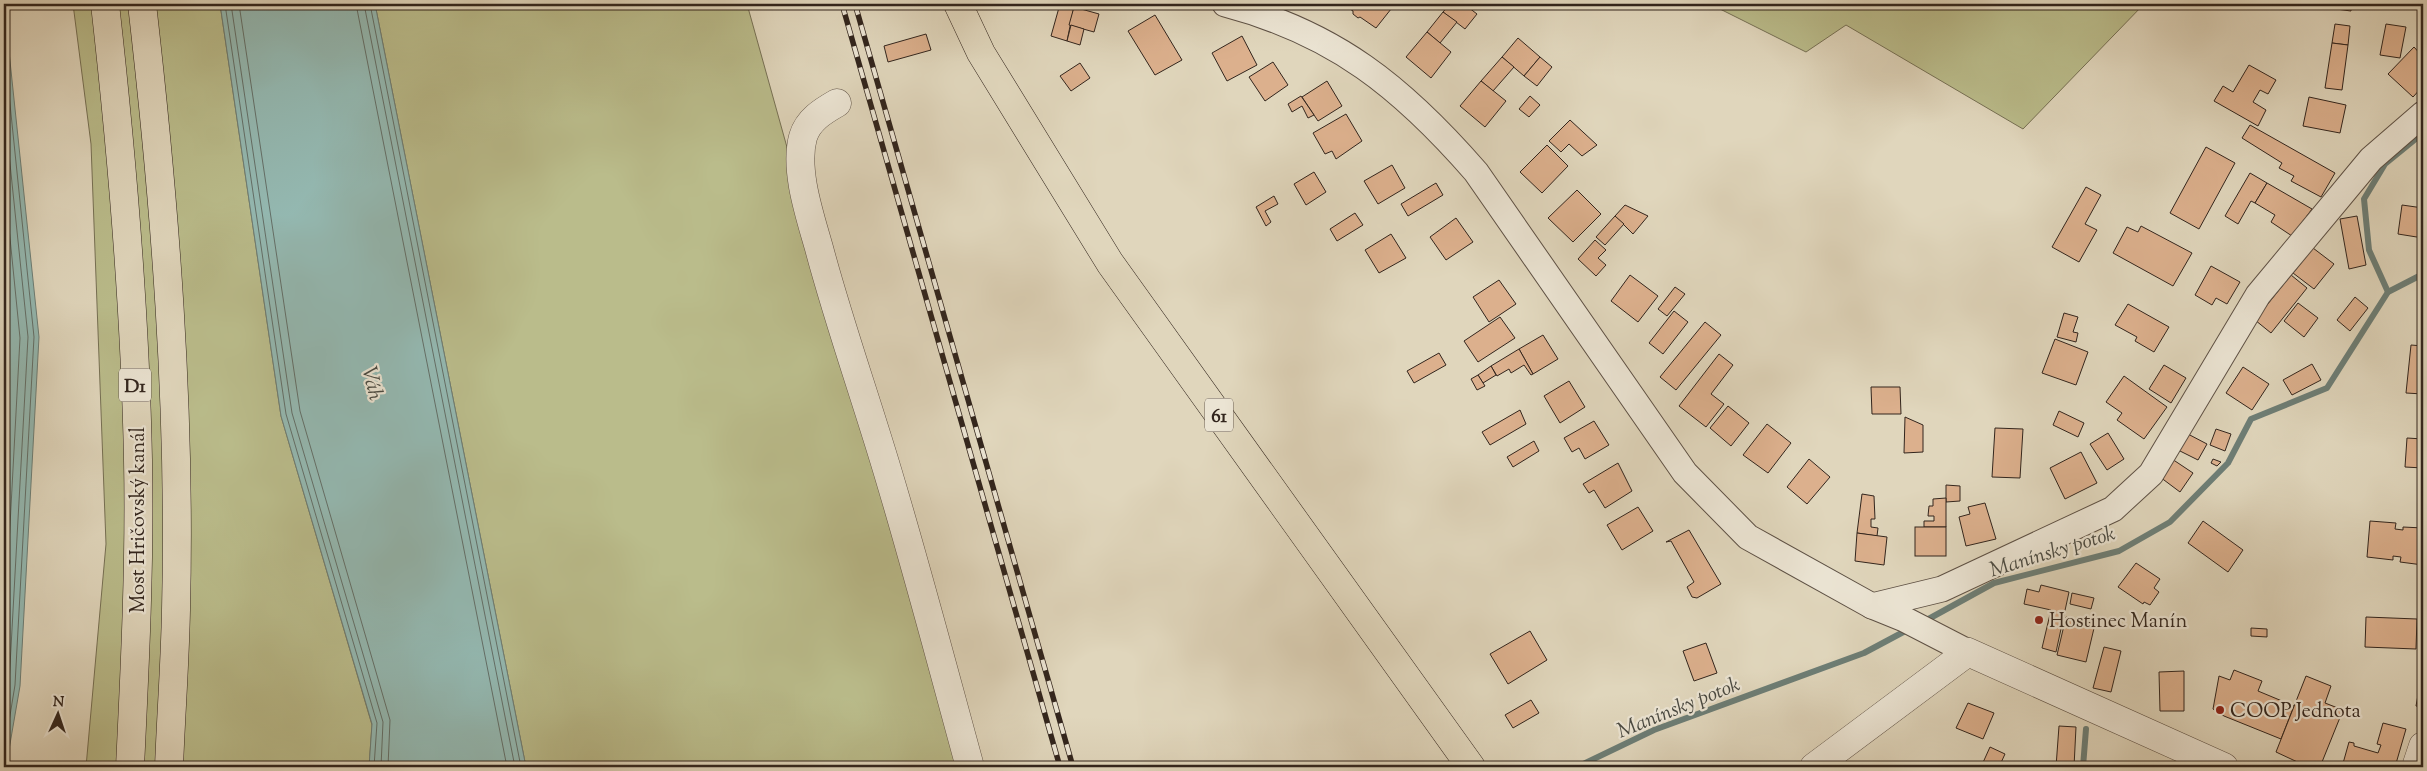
<svg xmlns="http://www.w3.org/2000/svg" width="2427" height="771" viewBox="0 0 2427 771" font-family="'Sorts Mill Goudy',serif">
<style>
.green{fill:#babc8b;stroke:#767054}
.water{fill:#94b9b2;stroke:#6d7e76}
.lines{fill:none;stroke-linecap:round;stroke-linejoin:round}
.shore{stroke:#636f68;stroke-width:1}
.stream{stroke:#6d7e76;stroke-width:6}
.building{fill:#dcb08d;stroke:#32251d}
.minor-casing{stroke:#5e5145;stroke-width:27}
.tertiary-casing{stroke:#5e5145;stroke-width:29}
.primary-casing{stroke:#32251d;stroke-width:29}
.motorway-casing{stroke:#32251d;stroke-width:29}
.minor{stroke:#ebe4d3;stroke-width:25}
.tertiary{stroke:#ebe4d3;stroke-width:28}
.primary{stroke:#e0d6bc;stroke-width:28}
.motorway{stroke:#e0d6bc;stroke-width:28}
.rail-casing{stroke:#32251d;stroke-width:5.5}
.rail{stroke:#ebe4d3;stroke-width:4;stroke-dasharray:11;stroke-linecap:butt}
.poi-dot{fill:#8f2418;stroke:#ebe4d3;stroke-width:2}
.labels{text-anchor:middle;stroke-width:4.5;stroke-linejoin:round;paint-order:stroke}
.shield{fill:#ebe4d3;stroke:#6a5e54;stroke-width:1}
.shield-label{font-size:19px;font-weight:bold;fill:#32251d}
.street-label{font-size:20px;fill:#32251d;stroke:#ebe4d3}
.poi-label{font-size:20px;fill:#32251d;stroke:#ebe4d3;text-anchor:start}
.water-label{font-size:21px;font-style:italic;fill:#4a4a42;stroke:#ebe4d3}
</style>
<rect width="100%" height="100%" fill="#e0d6bc"/>
<filter id="stains"><feTurbulence type="fractalNoise" baseFrequency=".004" numOctaves="4"/><feColorMatrix values="0 0 0 0 .2 0 0 0 0 .09 0 0 0 0 .02 0 0 0 .5 -.17"/></filter>
<radialGradient id="worn" r=".72"><stop offset=".6" stop-color="#630" stop-opacity="0"/><stop offset="1" stop-color="#630" stop-opacity=".3"/></radialGradient>
<g class="green">
<path d="M73 4H220L281 416 372 725 369 767H86L106 544 91 144Z"/>
<path d="M375 4H747L960 767H526Z"/>
<path d="M1716 4H2144L2023 129 1846 25 1806 52 1716 7Z"/>
</g>
<g class="water">
<path d="M4 4 39 337 20 686 6 767H4Z"/>
<path d="M220 4H375L526 767H369L372 724 281 416Z"/>
</g>
<g class="lines">
<g class="shore">
<path d="M225 4 286 414 377 723 374 767"/>
<path d="M231 4 292 413 383 722 381 767"/>
<path d="M239 4 300 411 390 720 388 767"/>
<path d="M356 4 507 767"/>
<path d="M364 4 515 767"/>
<path d="M370 4 521 767"/>
<path d="M4 46 34 337 15 685 4 752"/>
<path d="M4 106 28 337 9 684 4 714"/>
<path d="M4 178 20 338 4 638"/>
</g>
<g class="stream">
<path d="M2388 292 2369 250 2364 199 2385 164 2423 133"/>
<path d="M1923 622 1994 583 2119 551 2170 522 2228 463 2251 419 2327 388 2388 292 2423 274"/>
<path d="M1577 767 1654 730 1864 653 1909 629"/>
<path d="M2083 767 2086 729"/>
</g>
</g>
<g class="building">
<path d="M1060 4 1074 7 1067 41 1051 36Z"/>
<path d="M1354 4H1395L1376 28 1360 17 1358 18 1353 14V11L1350 9Z"/>
<path d="M1450 4H1464L1477 14 1465 29 1443 12Z"/>
<path d="M2337 4H2351V11L2336 9Z"/>
<path d="M1074 7 1099 14 1094 32 1069 25Z"/>
<path d="M1443 12 1457 22 1440 43 1427 32Z"/>
<path d="M1155 15 1182 60 1155 75 1128 31Z"/>
<path d="M2335 24 2350 26 2348 45 2332 43Z"/>
<path d="M2386 24 2406 27 2400 58 2380 55Z"/>
<path d="M1071 25 1084 29 1080 45 1067 41Z"/>
<path d="M1427 32 1451 52 1431 78 1406 57Z"/>
<path d="M926 34 931 50 888 62 884 46Z"/>
<path d="M1242 36 1257 65 1227 81 1212 53Z"/>
<path d="M1518 38 1540 57 1524 76 1502 57Z"/>
<path d="M2332 43 2348 45 2342 90 2325 88Z"/>
<path d="M2414 47 2423 57V86L2413 97 2388 74Z"/>
<path d="M1502 57 1514 67 1493 91 1481 81Z"/>
<path d="M1540 57 1552 67 1537 86 1524 76Z"/>
<path d="M1273 62 1288 85 1265 101 1249 77Z"/>
<path d="M1080 63 1090 78 1071 91 1060 76Z"/>
<path d="M2249 65 2276 80 2268 94 2260 90 2253 102 2266 110 2258 126 2214 101 2223 86 2233 92Z"/>
<path d="M1327 81 1342 106 1318 121 1302 97Z"/>
<path d="M1481 81 1506 101 1485 127 1460 106Z"/>
<path d="M1301 96 1314 115 1308 118 1302 106 1292 112 1288 104Z"/>
<path d="M1530 96 1540 105 1529 117 1519 109Z"/>
<path d="M2309 97 2346 105 2340 133 2303 126Z"/>
<path d="M1346 114 1362 141 1336 159 1332 151 1325 154 1313 133Z"/>
<path d="M1570 120 1597 145 1582 156 1569 144 1561 152 1549 141Z"/>
<path d="M2250 125 2335 173 2321 197 2291 181 2294 176 2279 168 2282 163 2242 138Z"/>
<path d="M1547 145 1568 166 1542 193 1520 172Z"/>
<path d="M2206 147 2235 163 2199 229 2170 213Z"/>
<path d="M1392 165 1405 188 1378 204 1364 181Z"/>
<path d="M1314 172 1326 192 1306 205 1294 184Z"/>
<path d="M2250 173 2267 183 2255 203 2251 201 2238 224 2225 216Z"/>
<path d="M1436 183 1443 195 1408 216 1401 204Z"/>
<path d="M2267 183 2312 209 2292 236 2271 222 2275 215 2255 203Z"/>
<path d="M2086 187 2101 195 2085 224 2097 230 2079 262 2052 247Z"/>
<path d="M1577 190 1601 214 1573 242 1548 218Z"/>
<path d="M1274 196 1278 204 1265 211 1271 222 1266 226 1256 207Z"/>
<path d="M1625 205 1648 216 1633 234 1615 216Z"/>
<path d="M2402 205 2423 208V238L2398 234Z"/>
<path d="M1355 213 1363 225 1337 241 1330 229Z"/>
<path d="M1615 216 1624 224 1605 245 1596 237Z"/>
<path d="M2357 216 2366 265 2349 269 2340 219Z"/>
<path d="M1456 218 1473 242 1446 260 1430 237Z"/>
<path d="M2141 226 2192 253 2173 286 2113 253 2127 227 2138 232Z"/>
<path d="M1391 234 1406 258 1379 273 1365 250Z"/>
<path d="M1595 240 1606 250 1598 258 1606 265 1596 276 1578 259Z"/>
<path d="M2313 248 2334 264 2314 289 2293 273Z"/>
<path d="M2211 266 2240 282 2227 304 2216 298 2212 305 2195 295Z"/>
<path d="M1630 275 1658 296 1638 322 1611 301Z"/>
<path d="M2291 275 2307 288 2271 333 2255 320Z"/>
<path d="M1499 280 1516 304 1489 322 1473 297Z"/>
<path d="M1675 287 1685 294 1667 316 1658 309Z"/>
<path d="M2355 297 2368 308 2350 331 2337 320Z"/>
<path d="M2298 303 2318 318 2304 337 2284 321Z"/>
<path d="M2128 304 2169 327 2154 352 2135 341 2137 337 2115 325Z"/>
<path d="M1674 311 1688 322 1663 354 1649 343Z"/>
<path d="M2064 313 2078 317 2073 332 2078 333 2076 342 2057 337Z"/>
<path d="M1500 317 1515 338 1478 362 1464 341Z"/>
<path d="M1705 322 1721 335 1676 390 1660 377Z"/>
<path d="M1543 335 1558 359 1533 374 1519 349Z"/>
<path d="M2055 339 2088 352 2076 385 2042 373Z"/>
<path d="M2411 345 2423 346V394L2406 393Z"/>
<path d="M1519 349 1533 374 1531 375 1524 365 1511 373 1509 369 1497 376 1491 366Z"/>
<path d="M1439 353 1446 365 1414 383 1407 371Z"/>
<path d="M1719 354 1733 365 1711 394 1724 404 1706 427 1679 406Z"/>
<path d="M2312 364 2321 380 2292 395 2283 380Z"/>
<path d="M2164 365 2186 378 2171 403 2149 389Z"/>
<path d="M1491 366 1496 375 1483 383 1478 375Z"/>
<path d="M2243 367 2269 384 2252 410 2226 393Z"/>
<path d="M1478 375 1485 386 1477 390 1471 379Z"/>
<path d="M2124 376 2167 407 2144 439 2117 420 2122 413 2106 402Z"/>
<path d="M1569 381 1585 407 1560 423 1544 396Z"/>
<path d="M1871 387H1900L1901 414H1872Z"/>
<path d="M1728 406 1749 423 1731 446 1710 428Z"/>
<path d="M1520 410 1526 424 1490 445 1482 432Z"/>
<path d="M2059 411 2084 423 2078 437 2053 425Z"/>
<path d="M1905 417 1923 425V452L1904 453Z"/>
<path d="M1594 421 1609 445 1585 459 1579 448 1572 452 1564 438Z"/>
<path d="M1767 424 1791 443 1768 473 1743 455Z"/>
<path d="M1995 428 2023 429 2020 478 1992 477Z"/>
<path d="M2216 429 2231 434 2225 451 2210 445Z"/>
<path d="M2108 433 2124 459 2107 470 2090 444Z"/>
<path d="M2186 433 2207 444 2198 460 2178 450Z"/>
<path d="M2407 438 2423 439V468L2405 467Z"/>
<path d="M1534 441 1539 451 1513 467 1507 457Z"/>
<path d="M2081 452 2097 483 2065 499 2050 468Z"/>
<path d="M1809 459 1830 477 1807 504 1787 487Z"/>
<path d="M2172 459 2193 473 2180 492 2160 477Z"/>
<path d="M2213 459 2221 462 2217 466 2211 463Z"/>
<path d="M1618 463 1632 491 1605 508 1594 490 1589 493 1583 484Z"/>
<path d="M1946 485 1960 486V501L1946 502Z"/>
<path d="M1862 494 1874 496 1875 519H1871V527L1878 528 1877 536 1857 533Z"/>
<path d="M1946 498V527H1924V521H1934V516H1928L1929 506H1933V499Z"/>
<path d="M1985 503 1996 539 1966 546 1959 517 1970 514 1968 507Z"/>
<path d="M1638 507 1653 531 1622 550 1607 525Z"/>
<path d="M2203 521 2243 550 2228 572 2188 543Z"/>
<path d="M2370 521 2396 523 2395 529 2403 530V527L2423 528V565L2400 562 2401 557 2393 556V560L2367 557Z"/>
<rect x="1915" y="527" width="31" height="29"/>
<path d="M1689 530 1721 584 1697 598 1692 597 1687 587 1694 582 1671 541 1666 542Z"/>
<path d="M1857 533 1887 537 1884 565 1855 561Z"/>
<path d="M2136 563 2160 579 2154 588 2159 592 2150 605 2144 602 2143 604 2118 587Z"/>
<path d="M2041 585 2069 592 2056 652 2042 648 2051 610 2024 604 2027 589 2039 592Z"/>
<path d="M2072 593 2094 598 2091 609 2070 604Z"/>
<path d="M2066 617 2095 624 2086 662 2057 655Z"/>
<path d="M2366 617 2417 619 2416 649 2365 647Z"/>
<path d="M2251 628 2267 629V637L2251 636Z"/>
<path d="M1530 631 1547 660 1508 684 1490 654Z"/>
<path d="M1706 643 1717 673 1694 681 1683 651Z"/>
<path d="M2104 647 2121 651 2111 692 2093 688Z"/>
<path d="M2234 670 2262 681 2258 691 2294 706 2281 739 2224 716 2213 709 2219 676 2230 680Z"/>
<path d="M2184 671V711H2160L2159 672Z"/>
<path d="M2306 676 2331 686 2325 703 2343 710 2320 767 2307 763 2306 766 2276 752Z"/>
<path d="M2418 695 2423 697 2421 707 2416 706Z"/>
<path d="M1531 700 1539 713 1513 728 1505 715Z"/>
<path d="M1968 703 1994 713 1983 739 1956 728Z"/>
<path d="M2383 723 2406 729 2395 767H2342L2349 742 2354 743V746L2378 753 2381 745 2377 744Z"/>
<path d="M2059 726 2076 727 2074 767H2056Z"/>
<path d="M1990 747 2005 754 1999 767H1981Z"/>
</g>
<g class="lines">
<defs>
<g id="minor">
<path d="M1225 4C1335 33 1402 87 1476 172L1685 473 1748 537 1872 606 1904 619 1968 652"/>
<path d="M1872 606 1942 589 2113 509 2151 474 2258 295 2371 159 2423 114"/>
</g>
<g id="tertiary">
<path d="M837 103C823 111 808 120 803 137 794 170 810 216 819 248 840 327 868 404 891 483 919 577 944 672 970 767"/>
<path d="M1814 767 1968 652 2224 767"/>
<path d="M2416 767 2423 746"/>
</g>
<path id="primary" d="M958 4 981 53 1110 263 1471 767"/>
<g id="motorway">
<path d="M105 4C122 155 135 307 138 460 140 562 135 665 130 767"/>
<path d="M142 4C165 204 181 408 176 610 175 662 171 715 169 767"/>
</g>
</defs>
<use href="#minor" class="minor-casing"/>
<use href="#tertiary" class="tertiary-casing"/>
<use href="#primary" class="primary-casing"/>
<use href="#motorway" class="motorway-casing"/>
<use href="#minor" class="minor"/>
<use href="#tertiary" class="tertiary"/>
<use href="#primary" class="primary"/>
<use href="#motorway" class="motorway"/>
<defs>
<g id="rail">
<path d="M842 4 1060 767"/>
<path d="M855 4 1073 767"/>
</g>
</defs>
<use href="#rail" class="rail-casing"/>
<use href="#rail" class="rail"/>
</g>
<g class="poi-dot">
<circle cx="2039" cy="620" r="5"/>
<circle cx="2220" cy="710" r="5"/>
</g>
<g class="labels">
<g class="shield">
<rect x="119" y="368.5" width="32" height="33" rx="4"/>
<rect x="1205" y="398.5" width="28" height="33" rx="4"/>
</g>
<g class="shield-label">
<text x="135" y="392">D1</text>
<text x="1219" y="422">61</text>
</g>
<g class="street-label">
<text transform="translate(137 520) rotate(-90)" y="7">Most Hričovský kanál</text>
</g>
<g class="poi-label">
<text x="2049" y="627">Hostinec Manín</text>
<text x="2230" y="717">COOP Jednota</text>
</g>
<g class="water-label">
<text transform="translate(373 383) rotate(77)" y="7">Váh</text>
<text transform="translate(2052 551) rotate(-17)" y="7">Manínsky potok</text>
<text transform="translate(1678 707) rotate(-22)" y="7">Manínsky potok</text>
</g>
</g>
<rect width="2427" height="771" fill="none" stroke="#e0d6bc" stroke-width="20"/>
<rect x="5" y="5" width="2417" height="761" fill="none" stroke="#32251d" stroke-width="2.5"/>
<rect x="10" y="10" width="2407" height="751" fill="none" stroke="#32251d"/>
<g transform="translate(58 714) rotate(3)" stroke="#ebe4d3" stroke-width="4" paint-order="stroke">
<path d="M0-4L9 19L0 12L-9 19Z" fill="#32251d"/>
<text y="-8" font-size="14" font-weight="bold" text-anchor="middle" fill="#32251d">N</text>
</g>
<rect width="100%" height="100%" filter="url(#stains)"/>
<rect width="100%" height="100%" fill="url(#worn)"/>
</svg>
